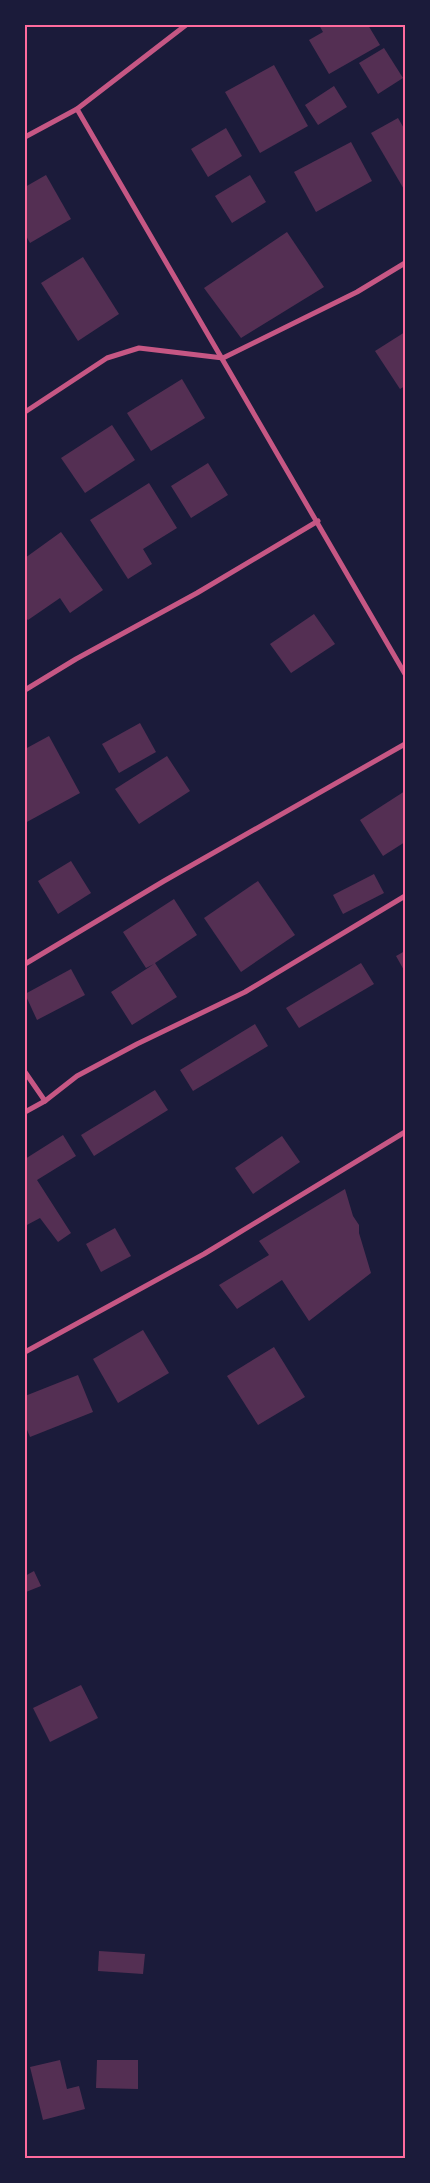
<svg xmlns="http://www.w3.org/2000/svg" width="430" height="2183" viewBox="0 0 430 2183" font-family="'Zilla Slab',serif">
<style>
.building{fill:#542f53}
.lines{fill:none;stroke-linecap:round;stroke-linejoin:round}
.minor{stroke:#c65784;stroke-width:5}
.neatline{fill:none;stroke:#ff6b9d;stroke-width:2}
</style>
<rect width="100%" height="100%" fill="#1b1b3a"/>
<g class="building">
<path d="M319 25H368L380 45 329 74 309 40 323 32Z"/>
<path d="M384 48 403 78 378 94 359 63Z"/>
<path d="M274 65 308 126 260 153 225 92Z"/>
<path d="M334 86 347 107 318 125 305 105Z"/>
<path d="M398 118 405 130V191L371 133Z"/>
<path d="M226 128 242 156 208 177 191 149Z"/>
<path d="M351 142 372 181 316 212 294 172Z"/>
<path d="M46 175 71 219 30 243 25 234V187Z"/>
<path d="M250 175 266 202 232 223 215 196Z"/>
<path d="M287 232 324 287 241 338 204 288Z"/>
<path d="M83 257 119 314 78 341 41 283Z"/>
<path d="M405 332V386L400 389 375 351Z"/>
<path d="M182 379 205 418 151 451 127 413Z"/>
<path d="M112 425 135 460 85 493 61 458Z"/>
<path d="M208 463 228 495 191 518 171 486Z"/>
<path d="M149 483 177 528 143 549 152 564 128 579 90 520Z"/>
<path d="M61 532 103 590 70 613 60 598 28 620 25 617V558Z"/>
<path d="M314 614 335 644 291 673 270 644Z"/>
<path d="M140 723 156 752 119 773 102 744Z"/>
<path d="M49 736 80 793 25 823V749Z"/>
<path d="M167 756 190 791 139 824 115 789Z"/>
<path d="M405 791V842L383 856 360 820Z"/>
<path d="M71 861 91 893 58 914 38 881Z"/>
<path d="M374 874 384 893 343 914 333 895Z"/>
<path d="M258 881 295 935 241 972 204 918Z"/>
<path d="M174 899 197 935 155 963 177 997 132 1025 111 992 154 964 146 968 123 932Z"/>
<path d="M405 951V972L396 956Z"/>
<path d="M361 963 374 984 299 1028 286 1008Z"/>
<path d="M71 969 85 995 37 1020 25 994Z"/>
<path d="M255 1024 268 1046 193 1091 180 1070Z"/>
<path d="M155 1090 168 1110 94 1156 81 1135Z"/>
<path d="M63 1135 76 1156 37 1180 71 1233 58 1242 40 1218 25 1226V1159Z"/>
<path d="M282 1136 300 1162 253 1194 235 1168Z"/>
<path d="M345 1189 353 1216 359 1225V1233L371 1273 309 1321 282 1280 237 1309 219 1285 269 1255 259 1241Z"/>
<path d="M115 1228 131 1256 101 1272 86 1244Z"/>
<path d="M143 1330 169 1373 118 1403 93 1359Z"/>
<path d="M274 1347 305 1397 258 1425 227 1376Z"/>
<path d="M78 1375 93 1412 30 1437 25 1425V1396Z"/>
<path d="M34 1571 41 1586 26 1592 25 1576Z"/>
<path d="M81 1685 98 1718 50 1742 33 1708Z"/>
<path d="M99 1951 145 1954 143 1974 98 1971Z"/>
<path d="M60 2060 67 2089 79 2086 85 2109 43 2120 30 2067Z"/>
<path d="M97 2060H138V2089L96 2088Z"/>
</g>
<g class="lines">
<g class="minor">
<path d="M77 109 405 674"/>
<path d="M25 137 77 109 186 25"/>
<path d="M25 412 107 358 139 348 223 358 357 292 405 263"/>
<path d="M25 690 76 659 197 593 318 521"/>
<path d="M25 964 164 881 405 744"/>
<path d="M25 1072 45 1101"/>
<path d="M25 1112 45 1101 77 1076 137 1044 245 992 405 896"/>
<path d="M25 1352 204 1254 405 1132"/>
</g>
</g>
<rect width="430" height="2183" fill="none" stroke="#1b1b3a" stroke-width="52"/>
<rect x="26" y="26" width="378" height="2131" class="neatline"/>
</svg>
